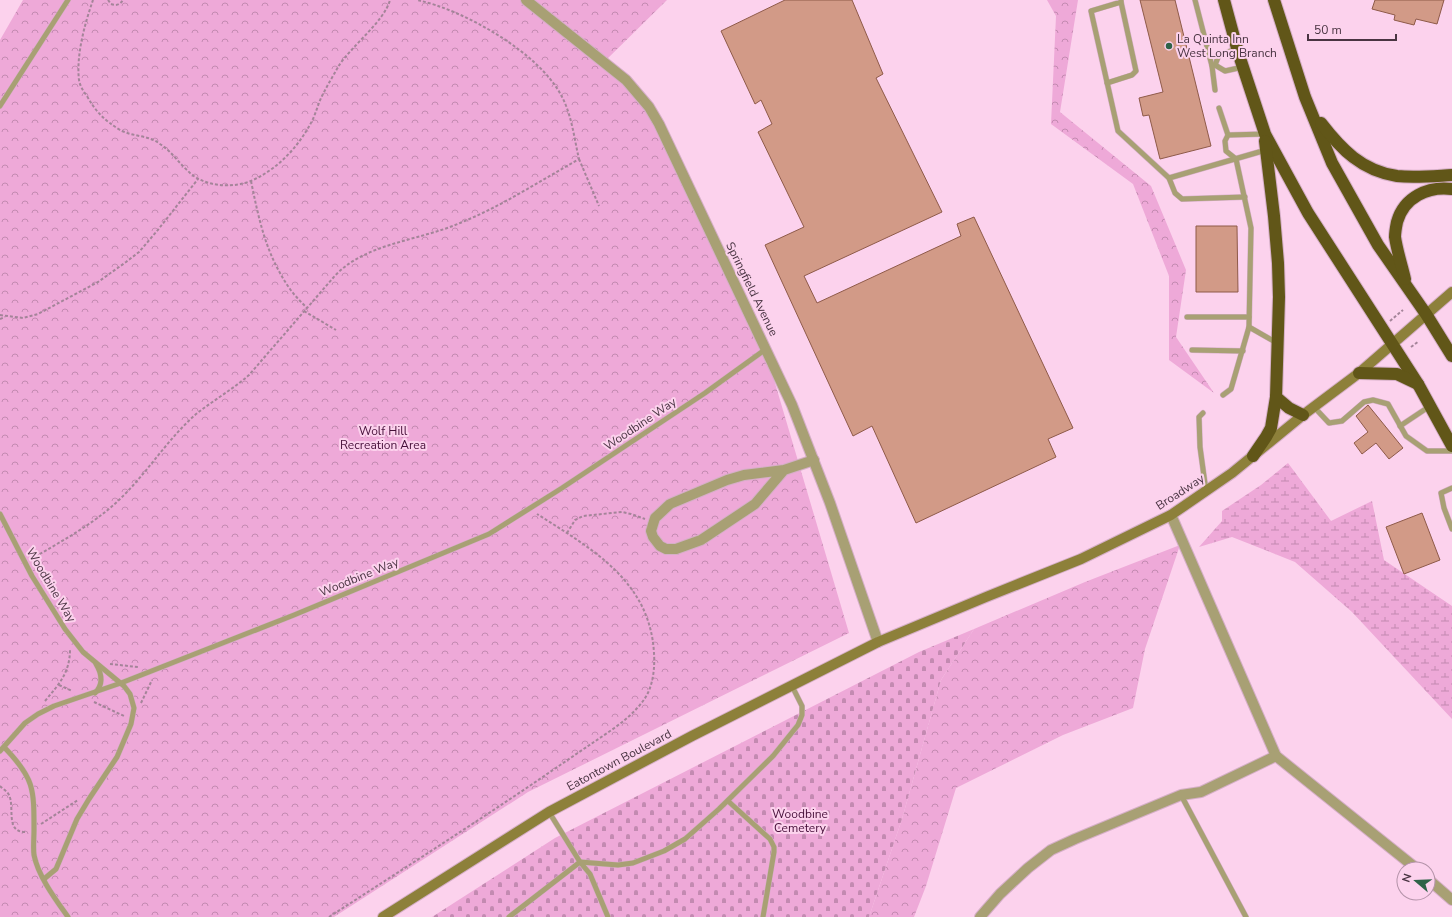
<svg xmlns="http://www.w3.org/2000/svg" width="1452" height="917" viewBox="0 0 1452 917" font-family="'Nunito Sans',sans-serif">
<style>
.forest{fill:url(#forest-crowns)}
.wetland{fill:url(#wetland-marsh)}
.cemetery{fill:url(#cemetery-stones)}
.building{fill:#d29a87;stroke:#8e5a49}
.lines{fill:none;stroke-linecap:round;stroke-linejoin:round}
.lane-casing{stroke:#d5afc7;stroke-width:6}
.street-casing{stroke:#d5afc7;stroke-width:12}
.secondary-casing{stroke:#d5afc7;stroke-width:12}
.highway-casing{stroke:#d5afc7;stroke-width:14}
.path{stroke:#a48499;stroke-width:2;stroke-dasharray:3 2;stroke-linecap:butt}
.lane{stroke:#a8a074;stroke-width:5}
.street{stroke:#a8a074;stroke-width:10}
.secondary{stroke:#8d803a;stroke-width:10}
.highway{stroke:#615618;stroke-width:12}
.poi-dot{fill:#2f6348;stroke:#fcd2ed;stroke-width:1.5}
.labels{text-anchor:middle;stroke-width:4;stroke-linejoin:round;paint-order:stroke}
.poi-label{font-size:12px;fill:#493442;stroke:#fcd2ed;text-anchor:start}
.street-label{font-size:12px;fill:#493442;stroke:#fcd2ed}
.park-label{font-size:12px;fill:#460f39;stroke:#fcd2ed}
</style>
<defs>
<pattern id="forest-crowns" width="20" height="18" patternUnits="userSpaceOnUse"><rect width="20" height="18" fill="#eea9d8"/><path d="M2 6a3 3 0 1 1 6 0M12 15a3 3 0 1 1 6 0" fill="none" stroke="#c38ab1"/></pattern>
<pattern id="wetland-marsh" width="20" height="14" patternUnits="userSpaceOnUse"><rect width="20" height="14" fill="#eea9d8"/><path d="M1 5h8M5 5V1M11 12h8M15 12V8" fill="none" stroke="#c38ab1"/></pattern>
<pattern id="cemetery-stones" width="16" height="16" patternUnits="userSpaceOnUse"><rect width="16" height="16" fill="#eea9d8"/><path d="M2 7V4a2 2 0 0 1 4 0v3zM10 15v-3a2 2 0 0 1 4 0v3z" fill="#c38ab1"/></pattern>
</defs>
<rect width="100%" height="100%" fill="#fcd2ed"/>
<g class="forest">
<path d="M23 0H667L604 62 648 110 764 346 849 633 528 792 334 917H0V40Z"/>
<path d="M1047 0H1078L1060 112 1151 186 1186 270 1176 337 1214 393 1169 360V276L1133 184 1051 124 1056 16Z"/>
<path d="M1180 545 1145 649 1133 708 1063 735 956 788 926 886 914 917H869L902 819 941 680 974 629 1085 582Z"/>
</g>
<path class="wetland" d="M1288 463 1331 521 1372 501 1384 560 1452 606V719L1352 612 1295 562 1232 537 1199 547 1222 521V511L1261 485Z"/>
<path class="cemetery" d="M974 629 941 680 902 819 869 917H432L555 838 919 652Z"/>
<g class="building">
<path d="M785 0H852L883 74 876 78 942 212 804 276 817 303 961 236 957 224 974 217 1073 428 1048 439 1056 457 916 523 872 426 853 436 765 245 804 227 758 132 772 124 761 100 755 104 721 31Z"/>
<path d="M1140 0H1175L1211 146 1160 159 1149 115 1143 116 1139 98 1163 92Z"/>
<path d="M1375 0H1444L1437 24 1416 19 1414 25 1394 20 1395 15 1372 9Z"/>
<path d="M1196 226H1237L1238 292H1196Z"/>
<path d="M1368 405 1403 448 1389 459 1376 443 1362 454 1354 443 1368 432 1356 416Z"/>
<path d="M1422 513 1440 560 1404 574 1386 527Z"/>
</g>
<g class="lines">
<defs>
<g id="lane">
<path d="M1121 0V2L1091 11 1118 131 1169 178 1175 193 1182 199 1245 197"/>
<path d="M1195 0 1212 66 1215 65 1225 71 1243 67"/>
<path d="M1215 65 1219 55 1236 49"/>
<path d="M1212 66 1215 90"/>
<path d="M1107 83 1132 75 1136 71 1121 2"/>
<path d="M0 106 68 0"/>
<path d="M1219 108 1228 135 1225 141 1226 151 1236 159 1251 228 1249 327 1231 389 1223 395"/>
<path d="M1228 135 1265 134"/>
<path d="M1169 178 1266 150"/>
<path d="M1187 317H1249"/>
<path d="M1249 327 1277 343"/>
<path d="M1192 350 1243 351"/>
<path d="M1314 407 1329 423 1342 421 1364 402 1373 400 1388 404 1406 436 1427 451H1452"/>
<path d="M1203 413 1199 417 1200 447 1206 491"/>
<path d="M1400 426 1430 406"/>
<path d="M1452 488 1441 493 1444 508 1452 529"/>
<path d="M0 514 32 576 65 629 83 652 124 686 130 694 134 708 131 724 117 757 89 799 77 819 56 869 44 879"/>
<path d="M95 693C104 684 102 674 96 664"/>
<path d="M4 747C34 778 34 788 34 830 34 838 33 847 34 855 38 876 56 900 68 917"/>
<path d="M0 751 25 723 38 714 54 706 121 683 294 615 489 534 562 488 705 393 766 349"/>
<path d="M1181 795 1246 917"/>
<path d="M728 801 770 839 774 847V852L763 917"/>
<path d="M549 812 580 862 590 874 608 917"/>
<path d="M509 917 580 862 618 865 633 863 664 851 685 839 719 809 773 756 798 725 802 715V706L792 686"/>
</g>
<g id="street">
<path d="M526 0 626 80 649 107 659 124 792 405 830 503 878 642"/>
<path d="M784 470 755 504 701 540 676 549H666L660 546 653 537 651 531 655 518 670 504 727 480 744 475 784 470 814 460"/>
<path d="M1171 515 1276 756 1417 869"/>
<path d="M1428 879 1452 900"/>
<path d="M980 917 1000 894 1028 868 1051 850 1075 839 1181 795 1201 792 1276 756"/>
</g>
<path id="secondary" d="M383 917 549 812 692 736 878 642 986 597 1081 559 1171 515 1232 473 1303 415 1359 373 1452 292"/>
<g id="highway">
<path d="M1224 0 1238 52 1265 134 1308 213 1418 384 1452 446"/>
<path d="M1274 0 1305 97 1332 163 1378 245 1426 314 1452 356"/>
<path d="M1321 123C1341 149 1362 171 1397 176 1415 178 1434 176 1452 175"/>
<path d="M1405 279C1402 266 1397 251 1395 237 1395 232 1396 227 1397 222 1404 197 1428 186 1452 189"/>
<path d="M1359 373 1397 374 1418 384"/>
<path d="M1276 397 1289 408 1303 415"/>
<path d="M1253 456 1266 437 1271 428 1276 397 1279 297 1278 263 1274 216 1265 141"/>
</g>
</defs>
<use href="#lane" class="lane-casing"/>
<use href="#street" class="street-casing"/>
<use href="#secondary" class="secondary-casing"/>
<use href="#highway" class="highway-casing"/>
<g class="path">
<path d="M93 0C85 23 76 55 79 80 80 86 83 91 87 96 96 112 104 120 120 130 133 137 149 135 160 144 171 151 178 162 188 171 203 187 234 189 253 180 279 168 299 146 312 121 316 113 318 104 322 96 327 86 333 76 338 67 351 46 384 22 390 0"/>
<path d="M108 0 111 4C116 6 120 5 123 0"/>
<path d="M579 159 599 206"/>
<path d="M251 181C259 220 266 255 290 289 295 296 301 302 307 308"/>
<path d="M304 311 336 330"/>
<path d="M0 315 23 318 38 314 98 282 126 262 139 252 157 231 198 179"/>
<path d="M0 319 5 317"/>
<path d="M1390 321 1403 310"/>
<path d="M1411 347 1419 341"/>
<path d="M567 533 575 520 583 516 622 512 631 514 645 519"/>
<path d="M31 559C62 541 94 524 120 499 147 473 167 440 195 415 212 401 232 390 249 375L333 278C363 243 419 241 460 223 502 206 540 181 579 159 574 138 572 115 561 95 538 52 464 10 417 0"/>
<path d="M110 664 138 667"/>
<path d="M59 685 72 691"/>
<path d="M45 701C59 684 70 673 70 649"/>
<path d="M94 702 124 716"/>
<path d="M141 703 152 680"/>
<path d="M0 786C3 789 7 791 9 795 15 807 5 832 25 832"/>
<path d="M41 824 78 800"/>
<path d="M329 917C397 873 464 830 531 785 550 772 569 759 588 746 607 733 629 720 643 701 653 688 655 669 654 653 650 581 592 549 537 514"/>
</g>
<use href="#lane" class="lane"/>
<use href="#street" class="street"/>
<use href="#secondary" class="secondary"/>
<use href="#highway" class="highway"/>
</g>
<circle class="poi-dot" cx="1169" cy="46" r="4"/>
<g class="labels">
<g class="poi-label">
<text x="1177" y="43">La Quinta Inn<tspan x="1177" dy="14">West Long Branch</tspan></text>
</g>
<g class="street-label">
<text transform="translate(752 289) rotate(64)" y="4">Springfield Avenue</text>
<text transform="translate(640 424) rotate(-34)" y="4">Woodbine Way</text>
<text transform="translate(1180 492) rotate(-33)" y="4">Broadway</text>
<text transform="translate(359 577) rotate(-22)" y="4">Woodbine Way</text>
<text transform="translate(51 585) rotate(59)" y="4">Woodbine Way</text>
<text transform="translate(619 760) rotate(-28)" y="4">Eatontown Boulevard</text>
</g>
<g class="park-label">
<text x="383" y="435">Wolf Hill<tspan x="383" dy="14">Recreation Area</tspan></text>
<text x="800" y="818">Woodbine<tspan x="800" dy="14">Cemetery</tspan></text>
</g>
</g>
<g transform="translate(1416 881) rotate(289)"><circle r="19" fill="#fcd2ed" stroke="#b493a9"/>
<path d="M0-3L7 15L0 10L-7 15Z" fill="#2f6348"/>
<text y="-6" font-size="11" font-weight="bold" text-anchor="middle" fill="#493442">N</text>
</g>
<path d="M1308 34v6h88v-6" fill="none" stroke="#493442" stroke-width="2"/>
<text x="1314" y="34" font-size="12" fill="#493442" stroke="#fcd2ed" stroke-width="3" paint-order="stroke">50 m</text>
</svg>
